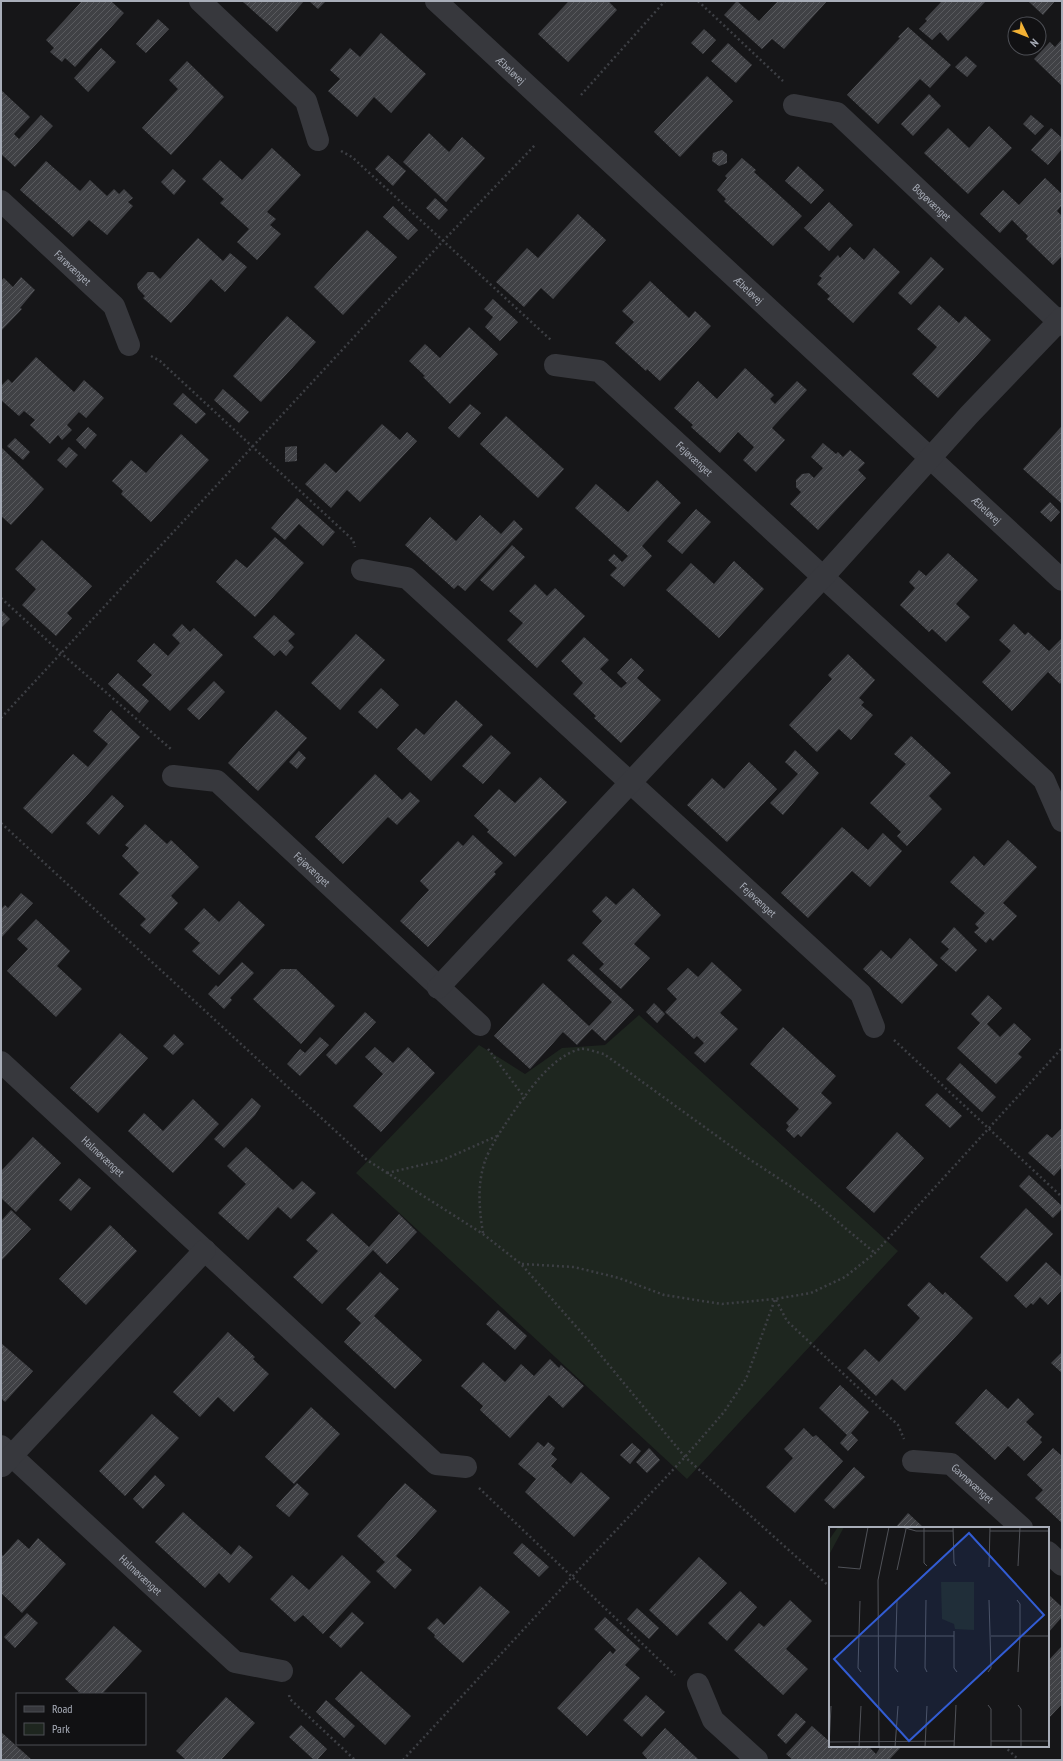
<svg xmlns="http://www.w3.org/2000/svg" width="1063" height="1761" viewBox="0 0 1063 1761" font-family="'PT Sans Narrow',sans-serif">
<style>
.green{fill:#1e261f}
.building{fill:url(#building-hatch)}
.lines{fill:none;stroke-linecap:round;stroke-linejoin:round}
.path{stroke:#3d3f44;stroke-width:2.5;stroke-dasharray:2 3;stroke-linecap:butt}
.minor{stroke:#37383d;stroke-width:22}
.labels{text-anchor:middle;stroke-width:3;stroke-linejoin:round;paint-order:stroke}
.street-label{font-size:11px;fill:#a8adb8;stroke:#111113}
.inset-road{fill:none;stroke:#505258;stroke-width:1}
.view{fill:#325cd3;fill-opacity:0.15;stroke:#325cd3;stroke-width:2}
.inset-edge{fill:none;stroke:#a8adb8;stroke-width:2}
</style>
<defs>
<pattern id="building-hatch" width="6" height="6" patternUnits="userSpaceOnUse"><rect width="6" height="6" fill="#404145"/><path d="M-1 1l2-2M0 6l6-6M5 7l2-2" fill="none" stroke="#595a5e"/></pattern>
</defs>
<rect width="100%" height="100%" fill="#161618"/>
<path class="green" d="M639 1015 898 1251 687 1479 356 1173 479 1045 525 1074 562 1048 605 1045Z"/>
<g class="building">
<path d="M82 1H111L124 13 75 67 65 58 62 62 50 52 54 48 46 40Z"/>
<path d="M242 1H304L277 32Z"/>
<path d="M309 1H326L318 9Z"/>
<path d="M569 1H608L617 10 568 62 538 34Z"/>
<path d="M737 1 759 21 778 1H827L784 49 772 39 762 49 724 15Z"/>
<path d="M942 1H986L948 41 940 32 932 40 919 29 927 21 925 19Z"/>
<path d="M1028 1H1055L1043 15Z"/>
<path d="M158 19 169 29 146 53 136 44Z"/>
<path d="M908 27 951 65 930 88 920 79 878 124 847 95 900 38 898 37Z"/>
<path d="M704 29 716 40 703 54 691 43Z"/>
<path d="M381 33 426 74 391 113 374 97 357 117 328 91 340 79 330 70 350 48 360 57Z"/>
<path d="M1062 39V86L1034 59 1050 42 1055 47Z"/>
<path d="M728 43 752 65 736 83 711 61Z"/>
<path d="M101 48 116 62 88 92 74 78Z"/>
<path d="M966 56 977 66 967 77 955 67Z"/>
<path d="M187 61 224 97 171 155 142 128 178 89 169 80Z"/>
<path d="M707 76 733 101 680 157 654 132Z"/>
<path d="M1 90 30 117 14 134 19 139 41 115 53 126 15 167 1 154Z"/>
<path d="M929 94 941 106 913 136 901 124Z"/>
<path d="M1031 115 1044 126 1035 135 1023 124Z"/>
<path d="M989 126 1012 148 968 194 924 153 948 128 969 148Z"/>
<path d="M1051 128 1062 138V149L1048 165 1031 150Z"/>
<path d="M429 133 449 152 462 137 485 158 446 202 403 162Z"/>
<path d="M272 148 301 175 267 212 276 219 270 225 281 234 257 260 237 242 249 229 220 203 224 199 202 179 220 160 242 180Z"/>
<path d="M722 150 727 154V163L719 166 712 161 713 153Z"/>
<path d="M388 155 406 171 393 186 375 169Z"/>
<path d="M742 158 756 170 754 172 802 216 773 246 724 201 726 199 717 190 727 178 725 176Z"/>
<path d="M46 161 80 191 90 180 107 196 114 189 119 194 124 189 133 198 128 202 133 206 107 235 89 220 73 237 20 190Z"/>
<path d="M798 166 824 190 811 204 785 181Z"/>
<path d="M173 169 186 181 174 195 161 182Z"/>
<path d="M1045 178 1062 194V205L1057 211 1062 216V256L1053 265 1026 239 1028 236 1012 220 1000 233 980 214 1003 190 1019 205Z"/>
<path d="M435 198 448 210 439 220 426 208Z"/>
<path d="M829 202 853 225 829 251 804 228Z"/>
<path d="M393 206 418 230 408 240 383 217Z"/>
<path d="M578 214 606 240 553 299 541 288 524 307 496 282 527 248 538 258Z"/>
<path d="M367 230 397 257 343 315 314 287Z"/>
<path d="M198 238 223 261 230 253 247 267 225 292 211 279 171 323 143 298 145 296 138 289 137 284 148 272H153L160 279Z"/>
<path d="M850 247 864 260 874 248 900 272 853 323 827 299 830 296 817 284 822 278 819 276 838 255 840 258Z"/>
<path d="M931 257 944 269 911 305 898 293Z"/>
<path d="M21 277 35 290 20 308 22 309 1 331V281L4 278 13 287Z"/>
<path d="M650 281 689 318 695 311 711 326 660 381 647 369 646 371 615 343 634 322 622 311Z"/>
<path d="M493 299 518 322 500 341 485 327 493 317 484 309Z"/>
<path d="M939 305 959 323 965 316 991 340 938 398 912 374 937 347 917 329Z"/>
<path d="M287 316 316 342 261 402 233 376Z"/>
<path d="M469 327 498 354 450 404 423 377 425 376 409 361 425 344 440 358Z"/>
<path d="M36 357 74 392 84 380 104 398 86 418 79 412 67 425 72 430 62 440 58 435 50 444 30 425 35 420 24 411 19 416 1 400V386L8 379 12 383Z"/>
<path d="M745 368 774 395 770 399 775 404 797 381 807 390 772 428 785 440 756 472 743 460 754 447 738 432 720 453 691 427 693 425 674 408 698 381 717 399Z"/>
<path d="M223 389 249 412 239 423 214 400Z"/>
<path d="M183 393 206 414 196 424 173 404Z"/>
<path d="M470 404 481 413 459 438 448 428Z"/>
<path d="M506 416 564 469 538 498 480 444Z"/>
<path d="M382 424 400 440 407 432 417 441 360 502 347 490 331 508 305 484 325 463 336 473Z"/>
<path d="M1062 426V504L1023 469Z"/>
<path d="M88 427 97 435 85 449 76 440Z"/>
<path d="M181 434 209 460 151 522 121 494 123 491 112 481 131 460 146 473Z"/>
<path d="M15 438 30 452 23 460 7 446Z"/>
<path d="M823 443 836 454 838 452 843 457 850 450 865 463 858 470 866 478 818 530 790 504 801 492 796 487V480L802 474 809 473 814 478 823 468 811 457Z"/>
<path d="M297 446V461L285 462V447Z"/>
<path d="M1 447 44 489 11 525 1 516Z"/>
<path d="M69 447 78 455 66 468 57 460Z"/>
<path d="M657 480 681 503 642 546 652 556 624 587 610 575 617 568 608 560 614 554 622 562 628 556 575 508 596 484 628 512Z"/>
<path d="M297 498 335 532 323 546 299 524 285 540 271 528Z"/>
<path d="M1050 502 1060 512 1051 522 1040 512Z"/>
<path d="M696 509 711 522 682 554 667 541Z"/>
<path d="M480 515 501 534 514 520 523 529 465 591 458 585 454 589 405 545 430 517 456 541Z"/>
<path d="M275 537 304 563 255 617 216 582 236 559 247 568Z"/>
<path d="M42 540 92 586 67 613 72 618 56 636 22 605 36 589 15 569Z"/>
<path d="M512 545 525 557 493 591 480 580Z"/>
<path d="M948 553 978 580 956 604 970 617 946 642 932 629 929 632 900 605 915 588 909 582 919 570 926 576Z"/>
<path d="M734 561 764 589 719 638 666 590 691 563 714 584Z"/>
<path d="M535 584 547 596 555 588 585 616 537 668 507 640 523 623 509 611Z"/>
<path d="M1 610 10 619 1 628Z"/>
<path d="M274 615 295 634 288 641 294 647 286 656 280 650 274 656 253 637Z"/>
<path d="M182 624 190 632 194 628 223 655 170 711 142 685 152 675 137 661 154 643 168 656 180 643 172 635Z"/>
<path d="M1014 624 1025 635 1028 632 1049 651 1062 638V681L1060 684 1048 672 1012 711 982 682 1011 651 999 640Z"/>
<path d="M356 634 385 660 340 710 311 683Z"/>
<path d="M584 637 609 660 600 669 621 688 627 683 617 673 631 658 644 670 637 678 661 700 621 743 594 718 596 716 573 694 583 683 561 661Z"/>
<path d="M848 654 875 680 859 698 864 702 861 705 873 715 851 740 839 729 817 752 789 725 832 679 828 675Z"/>
<path d="M118 673 149 701 139 713 108 684Z"/>
<path d="M214 681 225 692 199 720 187 709Z"/>
<path d="M381 688 399 705 377 729 358 712Z"/>
<path d="M456 700 483 725 431 781 397 749 416 728 424 735Z"/>
<path d="M111 710 140 737 52 834 23 808 73 754 88 767 108 744 93 731Z"/>
<path d="M276 710 307 738 258 791 228 763Z"/>
<path d="M491 735 511 753 483 784 462 766Z"/>
<path d="M911 736 951 773 929 796 942 809 907 846 897 836 901 832 870 803 906 764 894 754Z"/>
<path d="M795 750 819 773 783 815 770 803 798 774 785 762Z"/>
<path d="M299 751 306 758 297 769 289 762Z"/>
<path d="M749 762 777 789 727 842 687 805 712 778 724 789Z"/>
<path d="M375 774 402 800 410 792 420 801 397 825 388 817 343 864 315 837Z"/>
<path d="M540 777 567 802 515 857 487 832 489 830 474 816 499 789 515 803Z"/>
<path d="M112 795 124 806 99 835 86 823Z"/>
<path d="M145 824 167 844 171 840 199 867 171 896 178 903 150 934 140 925 146 919 119 894 139 873 122 856 129 848 125 845Z"/>
<path d="M842 827 868 850 883 833 902 851 870 887 852 871 808 918 781 893Z"/>
<path d="M473 835 503 863 494 872 496 874 428 947 400 921 429 890 420 881 458 841 463 846Z"/>
<path d="M1008 840 1037 867 1003 903 1017 916 993 941 990 938 986 943 974 932 979 928 975 924 985 913 950 882 974 856 984 866Z"/>
<path d="M633 888 661 915 634 944 650 958 621 989 599 969 604 964 582 943 602 921 592 911 606 896 616 905Z"/>
<path d="M21 893 33 903 1 938V909L5 905 8 908Z"/>
<path d="M239 901 265 925 219 975 192 951 200 943 184 929 204 908 219 922Z"/>
<path d="M36 919 70 951 57 966 82 989 56 1017 7 971 28 949 17 939Z"/>
<path d="M954 927 977 950 956 972 940 958 949 949 941 942Z"/>
<path d="M910 938 938 965 902 1004 863 969 881 950 891 959Z"/>
<path d="M573 954 634 1010 605 1041 592 1029 577 1045 563 1032 530 1069 494 1036 543 983 589 1026 612 1002 567 960Z"/>
<path d="M242 962 254 973 230 998 232 1000 224 1009 208 994 216 985 218 987Z"/>
<path d="M712 962 742 990 720 1013 738 1029 705 1063 694 1053 704 1043 697 1036 694 1039 665 1012 677 999 667 989 688 968 698 977Z"/>
<path d="M281 969H296L335 1006 301 1044 253 999Z"/>
<path d="M988 995 1002 1008 987 1024 1000 1037 1014 1023 1031 1039 1018 1054 1022 1057 996 1084 957 1048 980 1023 971 1014Z"/>
<path d="M654 1003 665 1014 657 1023 646 1012Z"/>
<path d="M365 1012 376 1022 336 1065 326 1055Z"/>
<path d="M783 1027 836 1076 821 1093 832 1103 801 1137 798 1134 794 1138 786 1130 789 1126 786 1123 799 1109 750 1064Z"/>
<path d="M120 1033 148 1058 98 1113 70 1088Z"/>
<path d="M174 1034 184 1044 173 1055 163 1046Z"/>
<path d="M320 1037 329 1045 300 1076 287 1064 300 1049 305 1053Z"/>
<path d="M375 1047 393 1063 408 1047 435 1073 381 1132 353 1106 383 1074 365 1057Z"/>
<path d="M960 1063 996 1097 982 1112 946 1079Z"/>
<path d="M937 1093 962 1116 950 1128 925 1105Z"/>
<path d="M252 1098 261 1106 255 1115 224 1148 214 1139Z"/>
<path d="M193 1099 219 1124 173 1173 128 1131 144 1113 163 1131Z"/>
<path d="M1062 1128V1167L1054 1176 1028 1153 1047 1134 1052 1138Z"/>
<path d="M897 1132 924 1158 874 1213 846 1188Z"/>
<path d="M33 1137 61 1163 16 1212 1 1198V1171Z"/>
<path d="M246 1147 293 1190 302 1181 316 1193 291 1219 278 1207 248 1240 218 1213 246 1184 227 1166Z"/>
<path d="M1029 1175 1062 1206V1209L1053 1218 1019 1186Z"/>
<path d="M79 1178 91 1188 71 1211 59 1200Z"/>
<path d="M1026 1208 1053 1234 1007 1282 980 1257Z"/>
<path d="M11 1210 31 1229 1 1261V1221Z"/>
<path d="M332 1213 369 1247 399 1214 417 1232 387 1264 373 1250 322 1304 293 1277 318 1251 306 1240Z"/>
<path d="M110 1225 137 1251 86 1305 59 1279Z"/>
<path d="M1046 1262 1062 1277V1290L1048 1305 1040 1297 1033 1305 1031 1303 1026 1308 1014 1296Z"/>
<path d="M380 1272 399 1289 374 1316 422 1360 395 1389 344 1342 361 1323 346 1309Z"/>
<path d="M929 1282 943 1295 945 1292 973 1318 905 1391 892 1379 876 1396 847 1368 865 1349 879 1362 920 1318 907 1305Z"/>
<path d="M498 1310 527 1336 515 1350 486 1324Z"/>
<path d="M228 1332 255 1357 253 1359 269 1374 234 1412 218 1397 200 1417 173 1392Z"/>
<path d="M1 1343 33 1371 5 1402 1 1398Z"/>
<path d="M1062 1352V1373L1051 1363Z"/>
<path d="M550 1359 559 1368 561 1365 584 1386 563 1408 549 1395 510 1438 480 1410 483 1406 461 1386 483 1362 505 1382 521 1364 534 1376Z"/>
<path d="M840 1385 869 1412 851 1433 858 1440 848 1451 840 1443 847 1435 819 1408Z"/>
<path d="M986 1389 1008 1409 1018 1398 1034 1414 1026 1422 1042 1437 1040 1440 1042 1442 1024 1461 1008 1446 995 1460 955 1423Z"/>
<path d="M311 1407 340 1434 294 1484 265 1457Z"/>
<path d="M152 1414 179 1438 125 1496 99 1471Z"/>
<path d="M804 1428 813 1437 816 1435 843 1461 795 1513 766 1487 793 1458 784 1449Z"/>
<path d="M538 1442 544 1447 548 1442 555 1448 551 1454 557 1459 551 1466 571 1484 581 1472 610 1498 574 1537 525 1492 536 1479 518 1464Z"/>
<path d="M632 1443 641 1451 630 1464 620 1455Z"/>
<path d="M649 1448 660 1460 647 1473 636 1462Z"/>
<path d="M1053 1448 1062 1456V1523L1035 1498 1043 1490 1027 1475Z"/>
<path d="M854 1467 865 1477 834 1509 824 1500Z"/>
<path d="M155 1475 165 1485 143 1509 133 1499Z"/>
<path d="M297 1483 309 1494 289 1517 276 1506Z"/>
<path d="M405 1483 437 1511 396 1556 412 1570 395 1589 376 1571 385 1562 357 1536Z"/>
<path d="M183 1512 231 1555 239 1545 253 1557 229 1583 219 1573 205 1588 155 1542Z"/>
<path d="M908 1513 924 1528H895Z"/>
<path d="M38 1538 66 1564 22 1613 1 1593V1554L3 1556 18 1539 29 1549Z"/>
<path d="M522 1543 549 1567 539 1577 513 1553Z"/>
<path d="M342 1555 371 1582 323 1634 303 1615 295 1622 270 1599 292 1575 309 1590Z"/>
<path d="M699 1557 727 1583 677 1636 649 1610Z"/>
<path d="M480 1586 510 1612 463 1663 434 1637 435 1635 427 1628 437 1618 444 1625Z"/>
<path d="M740 1591 757 1607 727 1641 708 1623Z"/>
<path d="M1048 1594 1062 1607V1617L1048 1633Z"/>
<path d="M790 1600 812 1621 786 1649 808 1669 783 1695 734 1650 759 1623 764 1627Z"/>
<path d="M637 1608 659 1628 649 1639 627 1619Z"/>
<path d="M352 1612 364 1623 341 1648 329 1637Z"/>
<path d="M27 1613 38 1623 15 1648 4 1637Z"/>
<path d="M605 1617 640 1649 625 1665 640 1678 587 1736 557 1708 610 1651 613 1654 616 1650 594 1629Z"/>
<path d="M114 1626 142 1651 102 1694H81L65 1679Z"/>
<path d="M1061 1647 1062 1704 1048 1719V1661Z"/>
<path d="M361 1671 411 1716 385 1745 335 1699Z"/>
<path d="M646 1695 665 1712 642 1737 623 1720Z"/>
<path d="M226 1697 255 1723 221 1760H186L176 1751Z"/>
<path d="M326 1700 355 1726 344 1738 316 1712Z"/>
<path d="M796 1713 806 1722 786 1744 777 1735Z"/>
<path d="M301 1725 327 1749 317 1760H314L289 1737Z"/>
<path d="M812 1726 830 1742V1746H868L876 1754 881 1746H902L889 1760H793L786 1754Z"/>
<path d="M665 1728 699 1760H648L642 1753Z"/>
<path d="M1 1732 32 1760H1Z"/>
</g>
<g class="lines">
<g class="path">
<path d="M698 1 783 81"/>
<path d="M581 95 665 1"/>
<path d="M341 151 352 157 552 341"/>
<path d="M151 356 160 361 353 540 355 547"/>
<path d="M1 598 61 653 172 750"/>
<path d="M1 718 444 240 536 144"/>
<path d="M1 823 367 1160 483 1234 521 1264 589 1341 685 1457 830 1587"/>
<path d="M894 1040 1062 1197"/>
<path d="M488 1049 525 1098"/>
<path d="M387 1173 443 1160 497 1136"/>
<path d="M483 1233C479 1208 477 1185 485 1161 492 1140 531 1085 547 1070 555 1062 569 1051 581 1049 587 1048 598 1053 604 1054L743 1155 813 1201 875 1253"/>
<path d="M522 1264 574 1267 619 1278 664 1295 722 1304 775 1299 811 1293 845 1277 875 1253 1062 1048"/>
<path d="M776 1300 787 1321 898 1425 904 1439"/>
<path d="M479 1488 675 1675"/>
<path d="M289 1695 290 1699 355 1760"/>
<path d="M1004 1746 1019 1760"/>
<path d="M403 1760 572 1577 685 1457 724 1412 746 1379 775 1299"/>
</g>
<g class="minor">
<path d="M200 1 306 101 318 140"/>
<path id="s1" d="M436 1 1062 580"/>
<path id="s2" d="M794 105 837 113 1062 325"/>
<path id="s3" d="M1 201 114 306 129 345"/>
<path id="s4" d="M555 365 599 371 1044 780 1062 821"/>
<path id="s5" d="M362 570 407 578 861 994 874 1027"/>
<path id="s6" d="M173 776 217 781 480 1025"/>
<path d="M438 988 823 577 969 415 1062 318"/>
<path id="s7" d="M1 1062 436 1464 466 1467"/>
<path id="s8" d="M1 1446 235 1662 282 1671"/>
<path id="s9" d="M913 1461 951 1464 1022 1528"/>
<path d="M2 1466 205 1250"/>
<path d="M1048 1552 1062 1565"/>
<path d="M698 1684 713 1720 757 1760"/>
</g>
</g>
<g class="labels">
<g class="street-label">
<text dy="4" stroke="none"><textPath href="#s1" startOffset="102">Æbeløvej</textPath></text>
<text dy="4" stroke="none"><textPath href="#s2" startOffset="174">Bogøvænget</textPath></text>
<text dy="4" stroke="none"><textPath href="#s3" startOffset="98">Farøvænget</textPath></text>
<text dy="4" stroke="none"><textPath href="#s1" startOffset="426">Æbeløvej</textPath></text>
<text dy="4" stroke="none"><textPath href="#s4" startOffset="174">Fejøvænget</textPath></text>
<text dy="4" stroke="none"><textPath href="#s1" startOffset="750">Æbeløvej</textPath></text>
<text dy="4" stroke="none"><textPath href="#s6" startOffset="174">Fejøvænget</textPath></text>
<text dy="4" stroke="none"><textPath href="#s5" startOffset="522">Fejøvænget</textPath></text>
<text dy="4" stroke="none"><textPath href="#s7" startOffset="139">Halmøvænget</textPath></text>
<text dy="4" stroke="none"><textPath href="#s9" startOffset="67">Gavnøvænget</textPath></text>
<text dy="4" stroke="none"><textPath href="#s8" startOffset="190">Halmøvænget</textPath></text>
</g>
</g>
<g transform="translate(829 1527)">
<rect width="220" height="220" fill="#161618"/>
<path d="M9 0H15L0 28V13ZM112 55H145V103L126 102 125 97 113 92Z" fill="#1e261f"/>
<path class="inset-road" d="M73 0 87 4H124M95 0V36L98 39M124 0 125 36 127 39M161 4H220M189 39 191 0M9 40 31 42 39 0M160 40 161 0M68 43 77 2M97 73 96 141 98 145M188 73 191 77V108L189 145M31 74 29 141 32 145M68 74 66 141 69 145M125 104V141L128 145M0 109H125M162 109H220M159 145 162 141 160 73M159 178 162 182V220M189 178 192 182V220M162 214H220M0 215 125 214M0 220 2 179M30 220 32 179M50 220 49 53 60 0M66 220 69 179M96 220 98 179M125 220 127 178"/>
<path class="view" d="M140 6 215 88 80 214 5 132Z"/>
<rect width="220" height="220" class="inset-edge"/>
</g>
<rect width="1063" height="1761" fill="none" stroke="#a8adb8" stroke-width="4"/>
<rect x="16" y="1693" width="130" height="52" fill="#111113" stroke="#4d4f55"/>
<rect x="24" y="1706" width="20" height="6" fill="#37383d" stroke="#4d4f55"/>
<text x="52" y="1713" font-size="12" fill="#a8adb8">Road</text>
<rect x="24" y="1723" width="20" height="12" fill="#1e261f" stroke="#4d4f55"/>
<text x="52" y="1733" font-size="12" fill="#a8adb8">Park</text>
<g transform="translate(1027 36) rotate(133)"><circle r="19" fill="#111113" stroke="#4d4f55"/>
<path d="M0-3L7 15L0 10L-7 15Z" fill="#f2b134"/>
<text y="-6" font-size="11" font-weight="bold" text-anchor="middle" fill="#a8adb8">N</text>
</g>
</svg>
